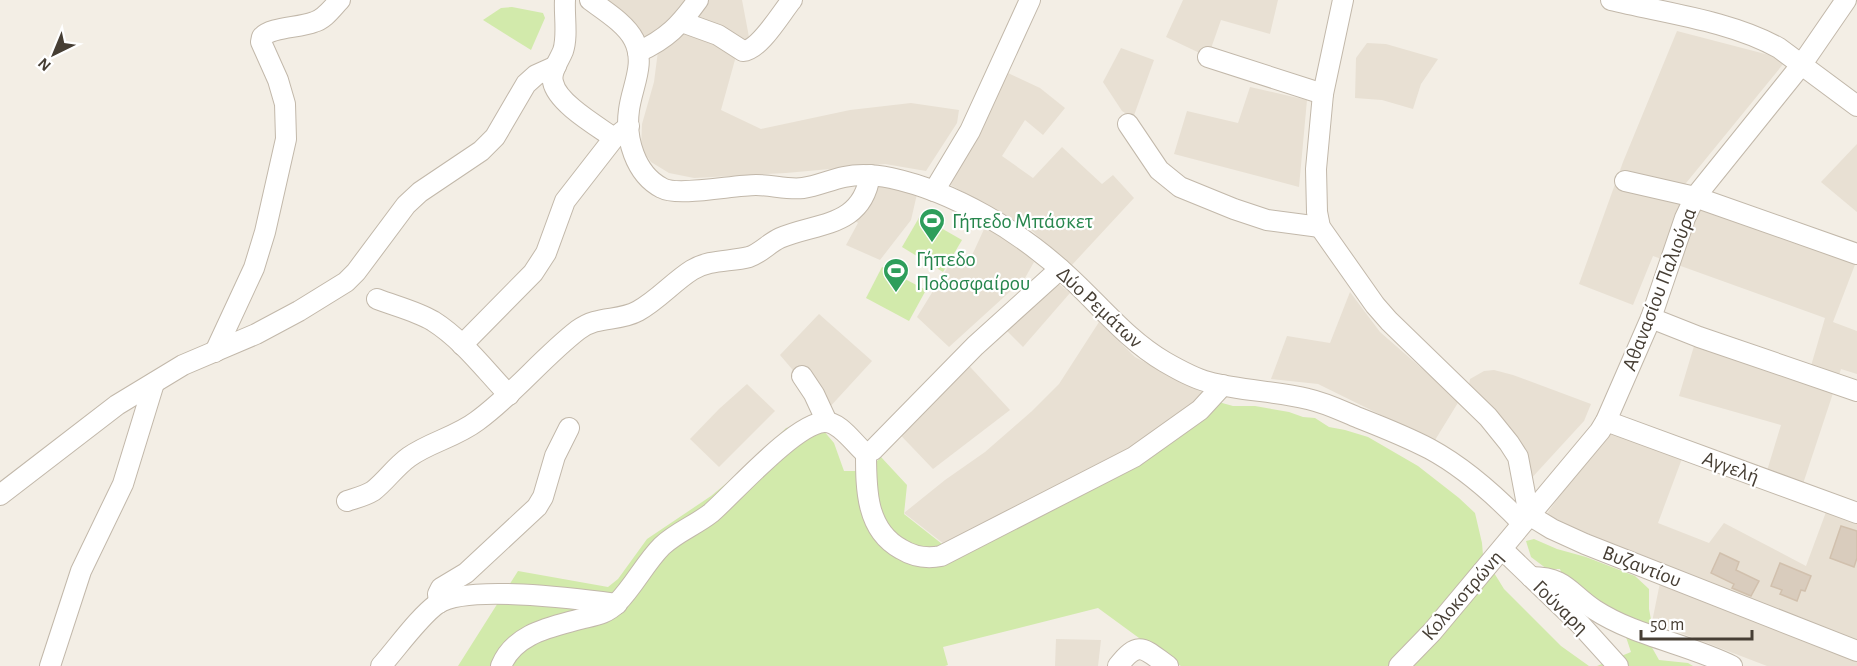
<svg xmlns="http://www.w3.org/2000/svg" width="1857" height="666" viewBox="0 0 1857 666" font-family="'Alegreya Sans',sans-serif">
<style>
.residential{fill:#e8e0d3}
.green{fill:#d2eaab}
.building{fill:#d9ccbd;stroke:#d1c0ad;stroke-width:1.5}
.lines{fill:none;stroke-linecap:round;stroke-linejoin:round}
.minor-casing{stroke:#c2b8aa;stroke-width:22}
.minor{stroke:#fff;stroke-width:20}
.labels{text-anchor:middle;stroke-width:4.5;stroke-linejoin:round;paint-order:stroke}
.leisure-label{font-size:21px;fill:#27864d;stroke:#fff;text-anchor:start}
.street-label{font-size:21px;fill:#463e34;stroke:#fff}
</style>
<rect width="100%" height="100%" fill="#f3eee5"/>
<g class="residential">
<path d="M606 0H742L749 37 738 49 721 110 761 129 850 110 911 103 959 110 957 123 926 171 885 164 786 173 694 178 669 173 651 162 641 148 642 124 654 82 658 51 623 14Z"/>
<path d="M1183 0H1278L1270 34 1221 20 1208 57 1166 37Z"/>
<path d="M1677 31 1773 56 1784 63 1682 188 1856 262 1833 322 1857 331V374L1841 369 1799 496 1857 520V666H1767L1652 622 1663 568 1570 527 1546 515 1607 429 1683 456 1658 523 1709 543 1724 523 1806 566 1826 512 1796 498 1766 474 1781 425 1679 396 1694 346 1806 383 1825 318 1653 256 1633 305 1579 284 1623 162Z"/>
<path d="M1367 43 1386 44 1438 59 1421 84 1413 109 1382 100 1355 98 1356 58Z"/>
<path d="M1121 48 1154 60 1133 118 1122 111 1103 82Z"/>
<path d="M1008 73 1040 88 1065 108 1043 135 1025 120 1002 156 1033 178 1062 147 1102 184 1113 175 1134 198 1071 266 1030 229 945 182 977 133Z"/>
<path d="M1250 87 1307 100 1299 187 1174 154 1187 111 1238 123Z"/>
<path d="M1857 144V212L1821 182Z"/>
<path d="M878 181 917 194 911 220 880 260 846 245 858 223 853 219 876 191Z"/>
<path d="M985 227 1013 243 1034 262 1025 278 949 347 917 317 954 257 968 264Z"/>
<path d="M1055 281 1070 293 1023 347 1006 330Z"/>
<path d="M1350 292 1380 332 1459 401 1432 445 1379 414 1318 384 1271 379 1287 336 1330 343Z"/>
<path d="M819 314 872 361 827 410 780 355Z"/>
<path d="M1099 322 1135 357 1203 393 1198 407 1092 475 944 544 904 513 945 480 985 452 1032 411 1059 384Z"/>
<path d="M960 356 1010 410 933 469 888 422Z"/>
<path d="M1494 370 1513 375 1591 404 1584 421 1528 482 1469 386 1470 379 1484 371Z"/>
<path d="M747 384 775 411 719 467 690 439 719 409Z"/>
<path d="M1056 639 1101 640 1098 666H1055Z"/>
</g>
<g class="green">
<path d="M512 7 543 13 545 18 531 50 483 20 501 8Z"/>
<path d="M920 216 962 240 943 272 902 247Z"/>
<path d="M882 267 926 290 909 321 866 298Z"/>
<path d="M1215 401 1233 406H1255L1289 412 1303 417 1315 418 1329 427 1345 430 1368 437 1418 466 1459 498 1475 513 1482 543 1483 555 1504 589 1561 646 1589 666H1181L1165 657 1098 608 943 647 948 665 945 666H458L518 571 608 587 618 579 647 539 711 496 757 458 786 428 807 423 823 430 834 443 844 471H867L881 457 907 485 904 514 956 555Z"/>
<path d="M1534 539 1557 549 1586 557 1635 576 1649 589V609L1652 625 1650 644 1659 660 1688 663 1693 666H1597L1631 652 1624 631 1564 581 1560 569H1547L1531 557 1526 541Z"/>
</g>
<g class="building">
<path d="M1841 526 1857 531V558L1854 567 1830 558Z"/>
<path d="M1720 553 1739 562 1736 570 1759 581 1751 596 1732 588 1734 584 1711 573Z"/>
<path d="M1780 563 1811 576 1805 591 1801 590 1797 601 1780 594 1782 590 1771 586Z"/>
</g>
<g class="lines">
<defs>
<g id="minor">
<path d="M565 0C564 16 568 36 563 51 559 61 550 72 553 82 557 103 597 126 614 138"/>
<path d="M590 0C605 11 626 24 634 40 646 64 632 86 629 110 625 138 635 174 662 188 678 197 733 185 756 185 772 185 788 190 803 188 817 186 830 180 844 177 858 174 876 175 891 178 955 192 1019 231 1067 275 1100 305 1127 340 1165 362 1179 370 1193 378 1208 382 1241 391 1276 391 1308 399 1326 403 1342 411 1359 418 1382 427 1407 437 1430 449 1465 468 1494 494 1522 523"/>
<path d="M1343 0 1323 94 1316 169 1317 212 1320 227 1375 305 1389 321 1488 417 1509 443 1518 457 1529 515 1552 529 1585 544 1857 651"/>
<path d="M1611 0C1665 13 1731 21 1779 48L1857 106"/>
<path d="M682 22 718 35 743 51C760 50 781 13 792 0"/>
<path d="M638 52C667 39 680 25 698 0"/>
<path d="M1208 57 1323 94"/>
<path d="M1128 124 1159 170 1180 187 1234 209 1267 220 1320 227"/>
<path d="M1625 181 1695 197 1857 254"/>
<path d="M934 191 970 131 1030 0"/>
<path d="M377 299C395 306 416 311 433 321 463 340 485 370 509 395"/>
<path d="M1651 318 1699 337 1857 391"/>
<path d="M462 345 533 273 546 253 565 201 614 138 629 126"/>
<path d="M215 352 254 268 265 232 286 139 285 104 278 80 261 42 262 37C271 27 299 28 314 22 325 19 332 8 340 0"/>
<path d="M802 376 814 394 827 422"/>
<path d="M1606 421 1857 513"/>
<path d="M866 453C866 489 866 530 901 549 914 557 926 559 941 556L1134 457 1200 410 1223 385"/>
<path d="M0 495 117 405 183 365 256 334 299 311 346 282 356 272 406 205 420 192 481 151 495 137 526 84 536 75 556 66"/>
<path d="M347 501C356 498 365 496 373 491 386 481 395 467 409 457 430 442 456 437 477 421 514 394 542 358 578 330 598 315 618 322 638 311 658 300 673 282 692 270 710 259 730 262 749 257 761 253 769 243 780 238 817 222 862 228 870 175"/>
<path d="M1502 549 1580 624 1618 666"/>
<path d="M1531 577C1566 577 1569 593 1595 610 1635 636 1688 644 1732 666"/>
<path d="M439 603 438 594 441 588 466 573 537 507 543 497 555 456 569 428"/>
<path d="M50 666 81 571 123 484 154 383"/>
<path d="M381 666C397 648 419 617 437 604 467 584 579 599 617 604"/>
<path d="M501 666C515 632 553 627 584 618 597 615 608 613 617 603 634 586 645 563 662 546 677 532 696 525 711 513 735 492 795 424 824 422 839 421 853 442 863 451L866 453 873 450 975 346 1060 269"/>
<path d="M1118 666C1139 639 1144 649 1168 666"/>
<path d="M1399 666 1432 632 1600 431 1606 421 1651 318 1685 218 1695 197 1802 64 1846 0"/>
</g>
</defs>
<use href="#minor" class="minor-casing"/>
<use href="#minor" class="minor"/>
</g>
<defs>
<symbol id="stadium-pin" viewBox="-11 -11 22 30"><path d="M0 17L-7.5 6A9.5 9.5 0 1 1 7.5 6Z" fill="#2e9e5b" stroke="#fff"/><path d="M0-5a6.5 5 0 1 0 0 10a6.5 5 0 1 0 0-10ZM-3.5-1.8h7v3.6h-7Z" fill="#fff"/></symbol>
</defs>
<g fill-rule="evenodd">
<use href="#stadium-pin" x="917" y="206" width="30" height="40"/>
<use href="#stadium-pin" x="881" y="256" width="30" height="40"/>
</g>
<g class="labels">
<g class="leisure-label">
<text x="952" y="228">Γήπεδο Μπάσκετ</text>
<text x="916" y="266">Γήπεδο<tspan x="916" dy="24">Ποδοσφαίρου</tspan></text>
</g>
<g class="street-label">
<text transform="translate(1659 289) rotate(-69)" y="7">Αθανασίου Παλιούρα</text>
<text transform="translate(1100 307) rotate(43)" y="7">Δύο Ρεμάτων</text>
<text transform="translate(1731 467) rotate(20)" y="7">Αγγελή</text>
<text transform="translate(1642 566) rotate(21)" y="7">Βυζαντίου</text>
<text transform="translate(1462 595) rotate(-49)" y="7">Κολοκοτρώνη</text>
<text transform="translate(1561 607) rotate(44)" y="7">Γούναρη</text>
</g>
</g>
<g transform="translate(54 54) rotate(223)" stroke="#ffffff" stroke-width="4.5" paint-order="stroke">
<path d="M0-4.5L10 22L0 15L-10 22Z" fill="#463e34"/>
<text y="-9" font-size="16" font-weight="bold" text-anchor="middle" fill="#463e34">N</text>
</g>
<path d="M1641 630v9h111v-9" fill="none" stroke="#463e34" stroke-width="3"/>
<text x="1650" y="630" font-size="18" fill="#463e34" stroke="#ffffff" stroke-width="4.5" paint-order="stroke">50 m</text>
</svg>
